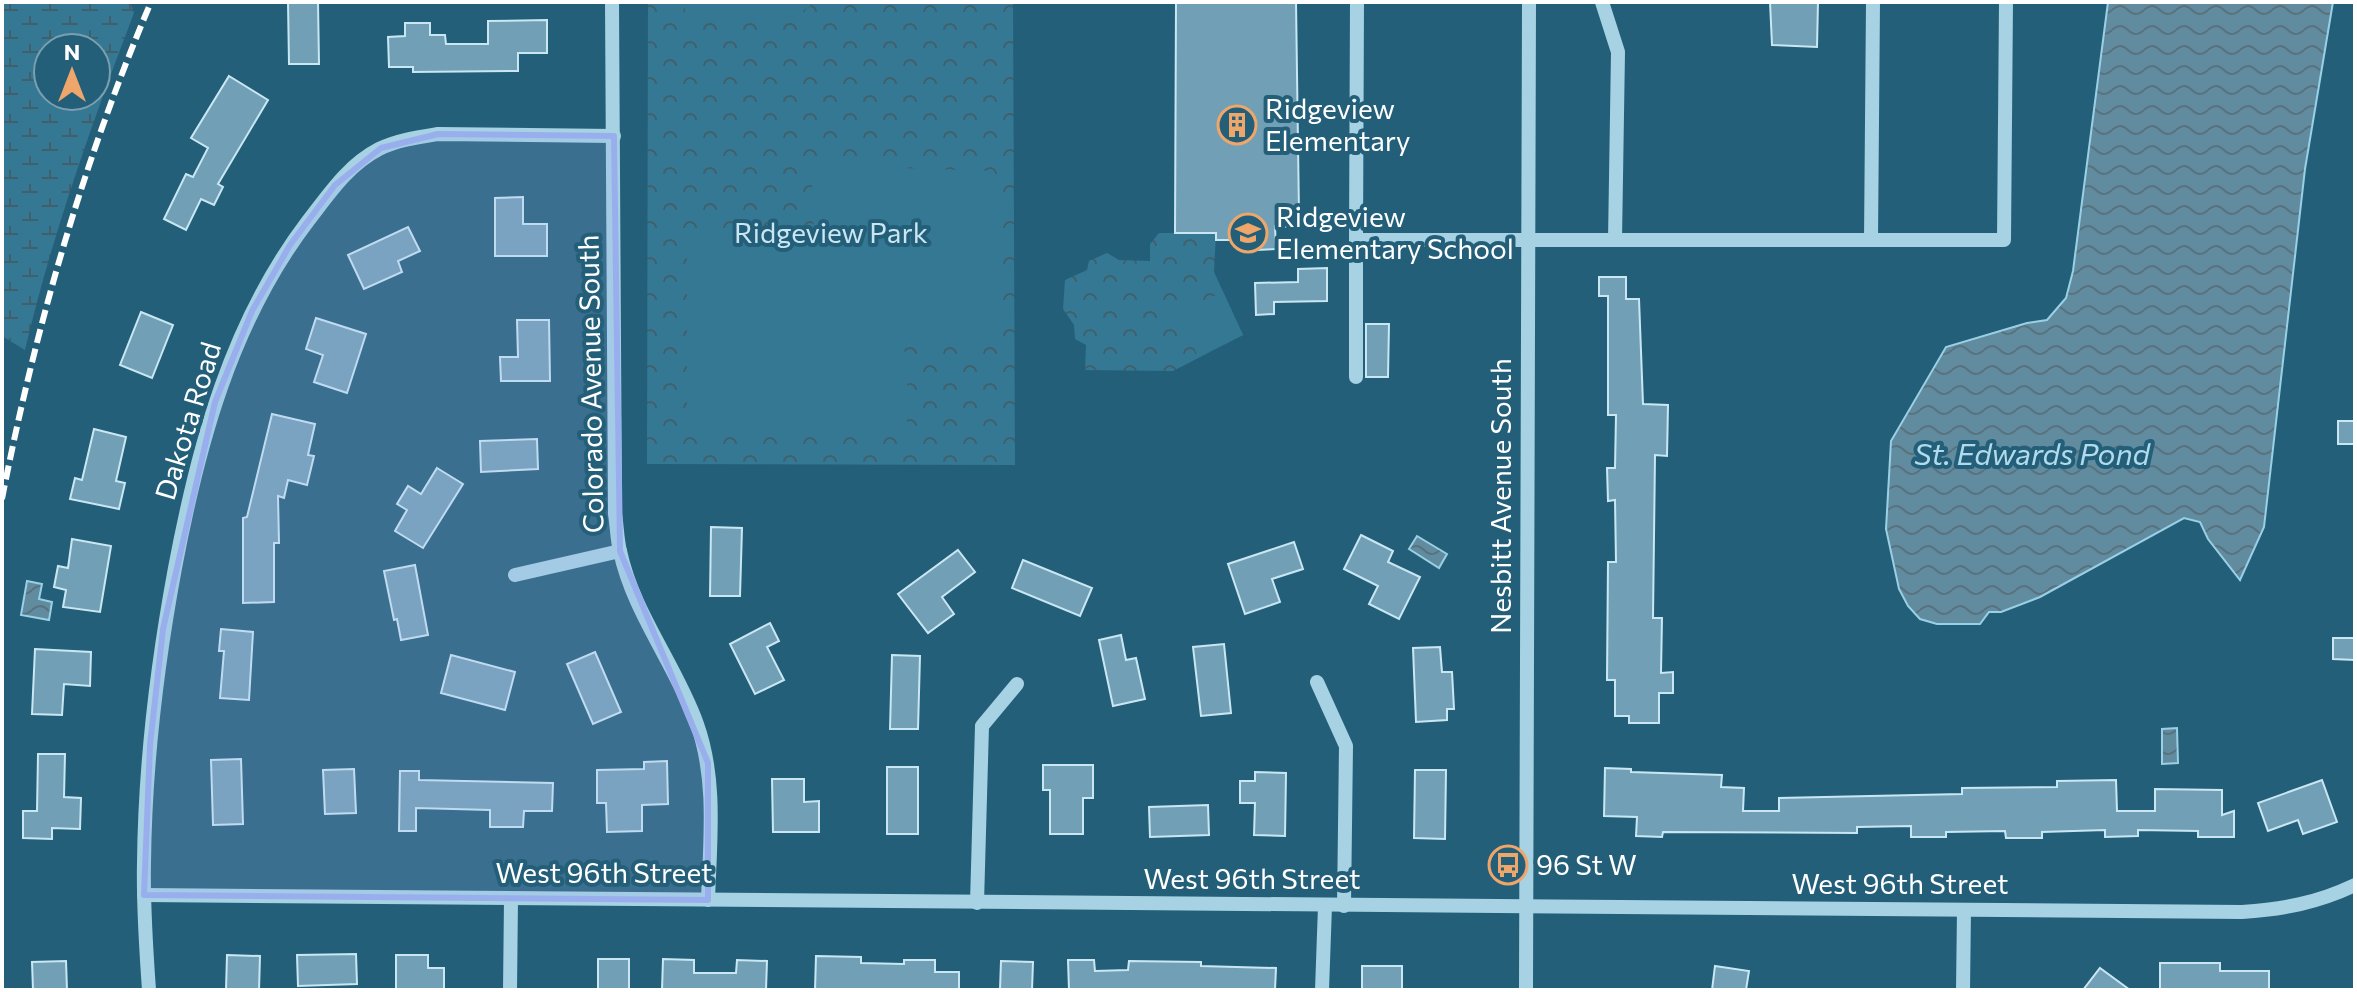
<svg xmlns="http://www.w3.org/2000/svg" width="2357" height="992" viewBox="0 0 2357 992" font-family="Commissioner,sans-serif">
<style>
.forest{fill:url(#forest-crowns)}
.wetland{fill:url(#wetland-marsh);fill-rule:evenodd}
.garden{fill:#347894}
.water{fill:url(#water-waves);stroke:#9ad0e5;stroke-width:2}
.building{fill:#71a0b6;stroke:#c9e7f3;stroke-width:2}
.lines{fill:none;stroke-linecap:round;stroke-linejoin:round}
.minor{stroke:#a6d2e4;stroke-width:14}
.rail{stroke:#fff;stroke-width:6;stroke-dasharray:14 6;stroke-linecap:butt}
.marked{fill:#99afed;fill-opacity:0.2;stroke:#99afed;stroke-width:6;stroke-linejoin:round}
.labels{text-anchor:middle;stroke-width:8;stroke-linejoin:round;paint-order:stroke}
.poi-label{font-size:28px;fill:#fff;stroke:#245f79;text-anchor:start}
.park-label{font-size:28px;fill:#c9e7f3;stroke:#245f79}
.street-label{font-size:28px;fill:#fff;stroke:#245f79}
.water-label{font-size:30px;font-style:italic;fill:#b1dbec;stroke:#245f79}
</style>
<defs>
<pattern id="forest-crowns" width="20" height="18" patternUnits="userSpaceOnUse" patternTransform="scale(2)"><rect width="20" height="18" fill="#347894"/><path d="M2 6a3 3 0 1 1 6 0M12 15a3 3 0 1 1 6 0" fill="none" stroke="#41606c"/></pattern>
<pattern id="wetland-marsh" width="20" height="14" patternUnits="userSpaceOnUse" patternTransform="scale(2)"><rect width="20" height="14" fill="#347894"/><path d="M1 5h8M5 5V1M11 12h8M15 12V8" fill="none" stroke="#41606c"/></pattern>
<pattern id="water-waves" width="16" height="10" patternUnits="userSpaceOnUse" patternTransform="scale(2)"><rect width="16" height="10" fill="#618c9f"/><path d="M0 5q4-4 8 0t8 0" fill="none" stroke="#59727e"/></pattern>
</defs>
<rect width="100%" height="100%" fill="#245f79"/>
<g class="forest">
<path d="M648 2H1013L1015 465 647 464Z"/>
<path d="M1159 233H1216L1214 272 1243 335 1173 371 1085 370 1086 345 1075 339 1074 325 1063 309 1065 280 1087 270 1089 261 1107 253 1119 260 1150 261V244Z"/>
</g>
<path class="wetland" d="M2 2H130L134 13C92 123 52 235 25 350L2 336ZM48 48H96V96H48Z"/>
<g class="garden">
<path d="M685 2H816L795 16 685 23Z"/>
<path d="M813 165 990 171 1001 183 998 341 897 337 907 356V437L704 434 687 417V235L787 238 822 257 811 213Z"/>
<path d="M1223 292 1243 335 1198 357 1179 312Z"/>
</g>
<g class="water">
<path d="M2108 2H2333L2305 169 2264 527 2240 580 2208 539 2200 522 2184 518 2040 597 2001 612H1989L1980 624H1937L1920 619 1908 606 1899 589 1886 529 1891 441 1946 347 2027 323 2047 320 2066 298 2073 271Z"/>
<path d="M1417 536 1447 554 1439 568 1409 549Z"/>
<path d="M27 581 42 584 39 599 52 602 49 620 21 615Z"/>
<path d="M2177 728 2178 763 2162 764V729Z"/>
</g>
<g class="building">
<path d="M288 2H318L319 64H289Z"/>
<path d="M1176 2H1296L1299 214H1292V227L1275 226 1276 249 1257 250V240H1216V233H1175Z"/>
<path d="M1770 2H1818L1817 47 1772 45Z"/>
<path d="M547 20V53H518V71L413 72V67H389L388 37 405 36V23H430V35H445L446 44H488V21Z"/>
<path d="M229 76 268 100 218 184 223 187 214 205 201 199 186 230 164 219 186 174 193 177 208 148 191 138Z"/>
<path d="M523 197V224H547V256H495V198Z"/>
<path d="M408 227 420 251 398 261 402 272 364 289 348 255Z"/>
<path d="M1327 268V301L1274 302V314L1256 315 1255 283 1298 282V269Z"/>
<path d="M1599 277H1626V299H1639L1643 404 1668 405 1667 456 1655 455 1653 618H1662L1661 673 1673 672V693H1659V723H1629V716H1615V680H1607L1608 562H1616L1615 500 1608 501 1607 468H1615L1616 415H1608V296H1599Z"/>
<path d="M141 312 173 325 152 378 120 365Z"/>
<path d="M316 318 366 334 347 393 314 382 323 355 306 349Z"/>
<path d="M517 320H549L550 381H501L500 357H518Z"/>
<path d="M1366 324H1389L1388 377H1366Z"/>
<path d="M272 414 315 424 308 455 314 456 307 485 288 480 284 498 278 496 279 543H274V602L243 603V518L247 517Z"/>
<rect x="2338" y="421" width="17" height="23"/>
<path d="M94 429 126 437 116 481 125 483 119 509 70 499 75 478 82 480Z"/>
<path d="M537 439 538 469 481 472 480 441Z"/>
<path d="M437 468 463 484 423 548 395 531 407 510 397 504 408 486 421 494Z"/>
<path d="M711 527 742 528 740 596H710Z"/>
<path d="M1361 535 1393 551 1388 562 1420 577 1399 619 1369 604 1378 586 1344 569Z"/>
<path d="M72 539 111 546 100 612 63 607 66 590 54 587 58 566 68 568Z"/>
<path d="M1294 542 1303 569 1272 579 1280 602 1245 614 1228 564Z"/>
<path d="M958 550 975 572 942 597 954 614 928 633 898 594Z"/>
<path d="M1023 560 1092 588 1080 616 1012 588Z"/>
<path d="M415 565 428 635 401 640 397 619 394 620 384 571Z"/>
<path d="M770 623 779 641 767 647 784 680 755 694 730 644Z"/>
<path d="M221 629 253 632 249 700 220 698 224 651H219Z"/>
<path d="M1121 635 1126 660 1136 658 1145 699 1113 706 1099 640Z"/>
<path d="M2333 638H2355V660L2333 659Z"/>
<path d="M1224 644 1231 713 1201 716 1193 647Z"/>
<path d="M1440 647 1442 672H1452L1454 709H1447V720L1416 722 1413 648Z"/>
<path d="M35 649 91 652 90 686 64 684 62 715 32 714Z"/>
<path d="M595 652 621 712 593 724 567 664Z"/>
<path d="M451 655 515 672 505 710 441 693Z"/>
<path d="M892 655 920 656 918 729H890Z"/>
<path d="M38 754H65L64 797 81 798 80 829 52 828V839L23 838V811H37Z"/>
<path d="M241 759 243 824 213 825 211 760Z"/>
<path d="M667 761 668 804 642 805V831L607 832 606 803H597V770L644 769V762Z"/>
<path d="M1043 765H1093V798H1083V834H1050V790H1043Z"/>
<rect x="887" y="767" width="31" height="67"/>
<path d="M1605 768 1631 769V772L1722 775 1721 787 1744 788 1743 811H1779V798L1962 794V788L2057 787V781L2116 780 2117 811H2155V789L2222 790V815L2234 811V837H2198V831L2138 830V836L2105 837V830L2042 832V838H2006L2005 831 1946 832V837H1911V826L1857 827V833L1663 832 1662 837 1636 836 1637 817 1604 816Z"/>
<path d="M354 769 356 813 325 814 323 770Z"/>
<path d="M1415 770H1446L1445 839 1414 838Z"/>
<path d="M400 771H419V780L553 783 552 811H524L523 827H490V810L416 808V831H399Z"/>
<path d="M1255 772 1286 773 1285 836 1254 835 1255 803H1240V781H1255Z"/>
<path d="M772 779H804V802L819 801V832H773Z"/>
<path d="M2322 780 2337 822 2303 834 2298 820 2268 831 2258 803Z"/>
<path d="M1208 805 1209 835 1150 837 1149 807Z"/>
<path d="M356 954 357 984 298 986 297 955Z"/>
<path d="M227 955 260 956 259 990H226Z"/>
<path d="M396 955H428V968H444V990H396Z"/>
<path d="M816 956 861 957V963L904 964V960H935V972H959V990H815Z"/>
<rect x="598" y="959" width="31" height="31"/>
<path d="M663 959 694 960V973H736L737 960 767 961 766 990H662Z"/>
<path d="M1068 960H1094L1095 971 1128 970 1129 961 1201 962V966L1276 968 1275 990H1069Z"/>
<path d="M66 961 67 990H33L32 962Z"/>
<path d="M1001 961 1033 962 1032 990H1000Z"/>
<path d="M2160 963H2220V971H2269V990H2160Z"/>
<rect x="1362" y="966" width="40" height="24"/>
<path d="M1715 966 1749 971 1746 990H1712Z"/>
<path d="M2100 968 2130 990H2083Z"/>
</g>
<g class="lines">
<g class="minor">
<path d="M612 2 615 514C617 526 617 539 620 551 633 613 676 665 697 724 717 780 710 841 708 900"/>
<path d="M1357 2 1356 240H1615L1618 52 1602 2"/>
<path d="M1356 240V377"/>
<path d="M1615 240H2004L2006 2"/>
<path d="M1871 240 1873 2"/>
<path d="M515 575 620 551"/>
<path d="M1317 682 1346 746 1344 906"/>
<path d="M144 895 2242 912C2284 909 2317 903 2355 885"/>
<path d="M977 903 982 726 1017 684"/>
<path d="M149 990C146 948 143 905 144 863 145 764 157 665 175 568 198 446 231 322 308 221 329 194 348 165 379 149 397 140 419 137 438 134L614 136"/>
<path d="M510 990 511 899"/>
<path d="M1322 990 1325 906"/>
<path d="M1526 990 1529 2"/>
<path d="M1963 990 1964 910"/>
</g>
<path class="rail" d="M2 499C35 329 83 162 151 2"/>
</g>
<path class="marked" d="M438 134 614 136 620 551 708 763V900L144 895 150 745 163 629 215 402 252 311 290 245 335 185 381 148Z"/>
<defs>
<symbol id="building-ring" viewBox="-11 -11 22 22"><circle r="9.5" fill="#245f79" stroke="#eea66a" stroke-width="1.5"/><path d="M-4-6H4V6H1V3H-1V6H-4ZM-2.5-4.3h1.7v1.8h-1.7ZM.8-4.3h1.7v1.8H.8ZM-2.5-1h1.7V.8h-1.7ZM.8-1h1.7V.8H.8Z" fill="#eea66a"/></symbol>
<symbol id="school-ring" viewBox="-11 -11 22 22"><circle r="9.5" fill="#245f79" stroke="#eea66a" stroke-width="1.5"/><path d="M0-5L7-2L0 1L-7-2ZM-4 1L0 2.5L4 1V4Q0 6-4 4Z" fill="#eea66a"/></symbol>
<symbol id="bus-ring" viewBox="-11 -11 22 22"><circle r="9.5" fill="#245f79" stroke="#eea66a" stroke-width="1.5"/><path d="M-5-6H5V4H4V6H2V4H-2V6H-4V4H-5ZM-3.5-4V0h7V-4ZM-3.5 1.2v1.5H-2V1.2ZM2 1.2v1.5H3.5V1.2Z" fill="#eea66a"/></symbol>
</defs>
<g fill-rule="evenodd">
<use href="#building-ring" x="1215" y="103" width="44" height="44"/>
<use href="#school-ring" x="1226" y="211" width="44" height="44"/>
<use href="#bus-ring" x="1486" y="843" width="44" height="44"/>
</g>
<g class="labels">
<g class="poi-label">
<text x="1265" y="119">Ridgeview<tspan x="1265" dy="32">Elementary</tspan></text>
<text x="1276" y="227">Ridgeview<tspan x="1276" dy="32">Elementary School</tspan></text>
<text x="1536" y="875">96 St W</text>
</g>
<g class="park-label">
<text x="831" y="243">Ridgeview Park</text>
</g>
<g class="street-label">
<text transform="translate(591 384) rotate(-91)" y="10">Colorado Avenue South</text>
<text transform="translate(188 421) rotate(-73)" y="10">Dakota Road</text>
<text transform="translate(1501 496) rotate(-90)" y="10">Nesbitt Avenue South</text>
<text x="604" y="883">West 96th Street</text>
<text x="1252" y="889">West 96th Street</text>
<text x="1900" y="894">West 96th Street</text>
</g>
<g class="water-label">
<text x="2032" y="465">St. Edwards Pond</text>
</g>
</g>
<rect width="2357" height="992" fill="none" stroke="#ffffff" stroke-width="8"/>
<g transform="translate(72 72)"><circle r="38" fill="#245f79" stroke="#7c9faf" stroke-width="2"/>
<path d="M0-6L14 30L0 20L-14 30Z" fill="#eea66a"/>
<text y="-12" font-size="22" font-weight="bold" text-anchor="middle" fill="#ffffff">N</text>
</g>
</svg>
